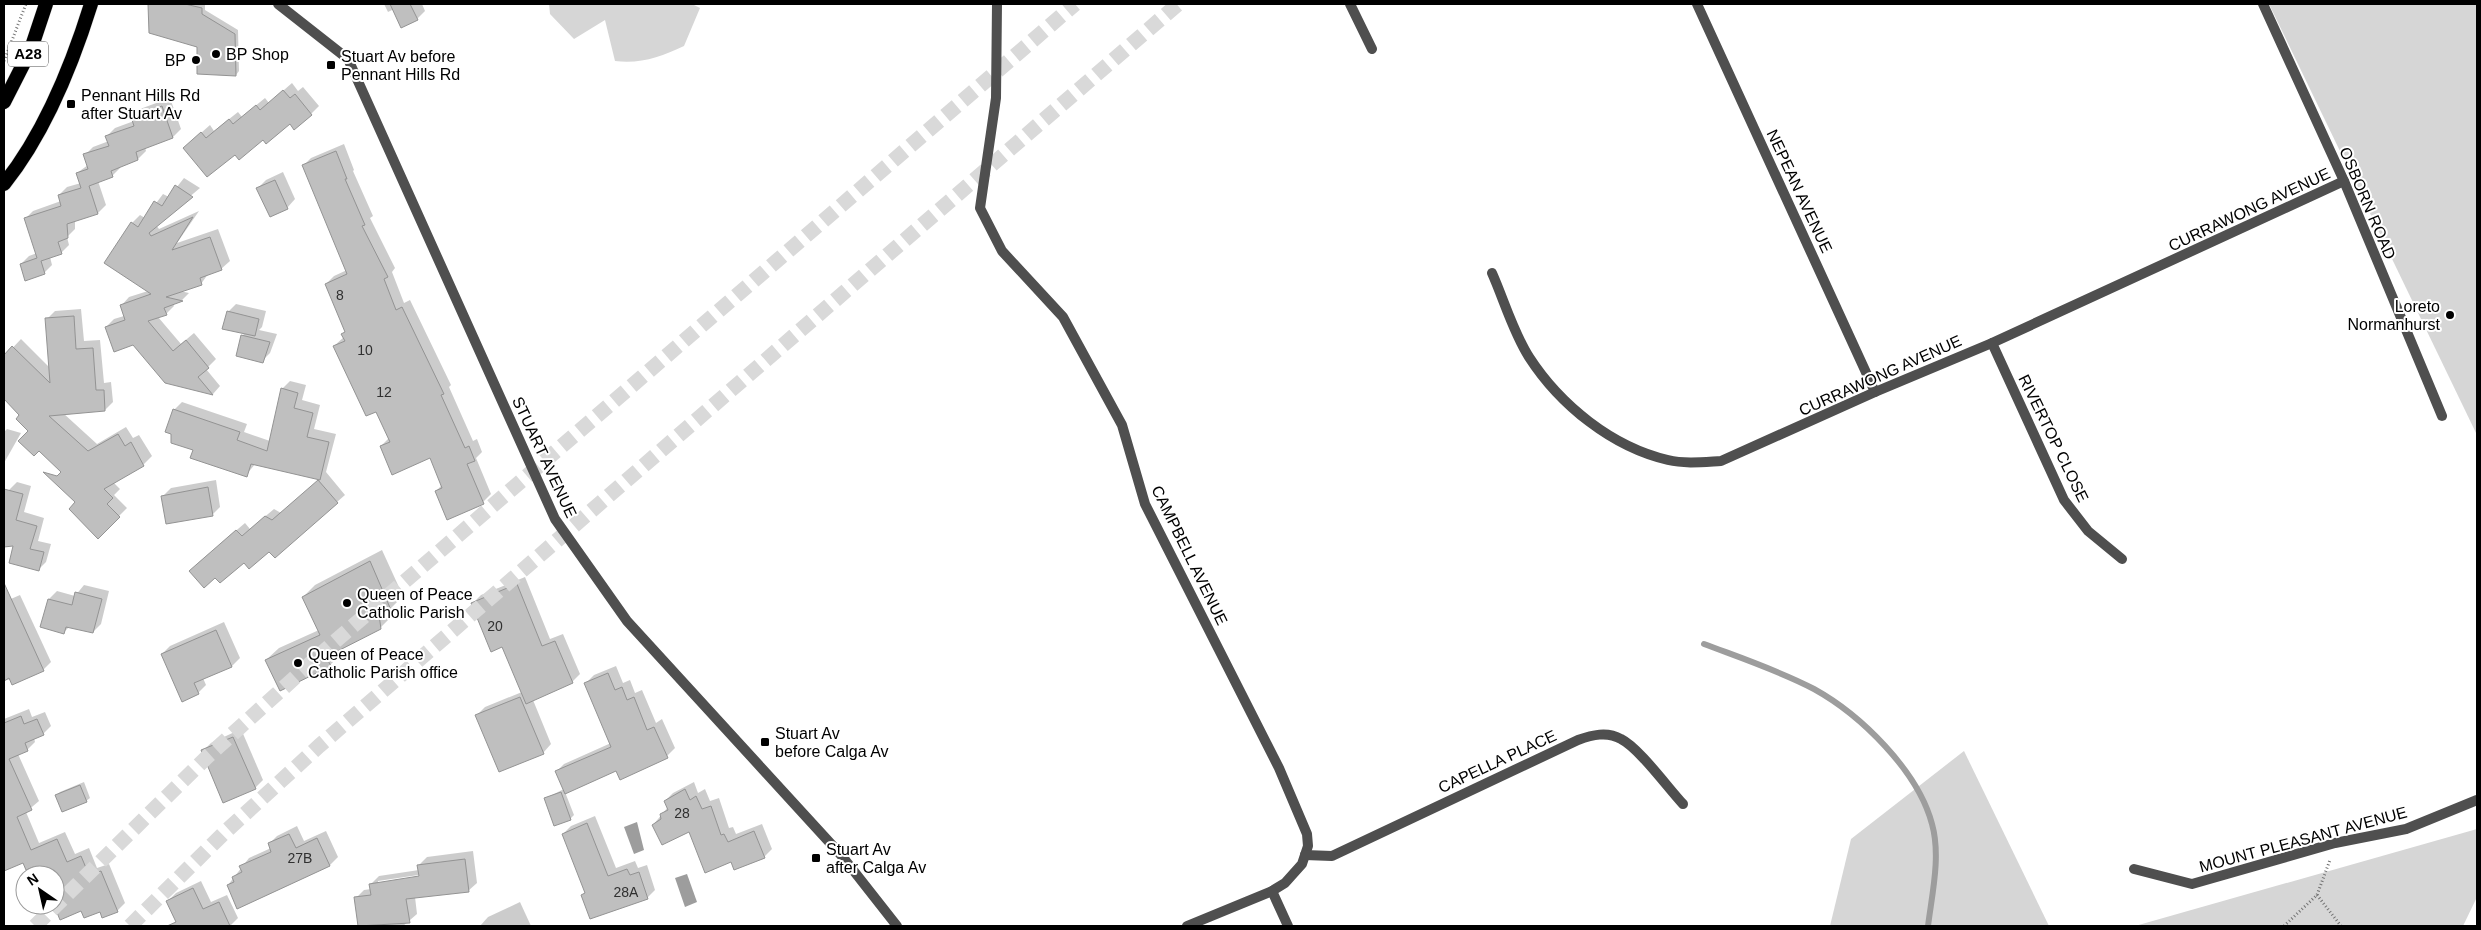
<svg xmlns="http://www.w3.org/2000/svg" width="2481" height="930" viewBox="0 0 2481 930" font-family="Helvetica,sans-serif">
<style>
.green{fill:#d6d6d6}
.water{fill:#9d9d9d}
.shadow{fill:#0003;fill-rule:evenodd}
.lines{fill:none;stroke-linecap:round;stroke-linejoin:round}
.stream{stroke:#9d9d9d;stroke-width:6}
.building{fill:#bfbfbf;stroke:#939393}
.motorway-tunnel{stroke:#d9d9d9;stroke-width:15;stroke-dasharray:15 8;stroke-linecap:butt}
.trunk-casing{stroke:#dbdbdb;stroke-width:15}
.path{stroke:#717171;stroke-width:3;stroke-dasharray:1 2.5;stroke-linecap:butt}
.minor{stroke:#4f4f4f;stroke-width:10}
.trunk{stroke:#000;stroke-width:14}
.poi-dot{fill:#000;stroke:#fff;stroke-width:2}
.labels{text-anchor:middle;stroke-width:4;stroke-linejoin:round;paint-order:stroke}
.number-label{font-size:14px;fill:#303030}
.shield{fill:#fff;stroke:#4c4c4c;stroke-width:1}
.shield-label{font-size:15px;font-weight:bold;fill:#000}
.poi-label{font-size:16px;fill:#000;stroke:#fff;text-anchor:start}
.street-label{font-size:16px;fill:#000;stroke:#fff}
</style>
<rect width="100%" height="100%" fill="#fff"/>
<g class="green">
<path d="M549 4H692L700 8 684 46C661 57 641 64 615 61L605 20 574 39 550 14Z"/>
<path d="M2269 4H2477V435Z"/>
<path d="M1964 751 2049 926H1830L1851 839Z"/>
<path d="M2477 829V897L2463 926H2135Z"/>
</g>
<g class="water">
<path d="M637 822 644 850 634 854 624 827Z"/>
<path d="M687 874 697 902 685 907 675 878Z"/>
</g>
<g class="shadow">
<path d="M149 4H205V10L238 30 239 71 236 75 198 47 151 32Z"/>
<path d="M384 4H422L425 11 417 19 394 9 388 12Z"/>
<path d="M292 83 298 91 303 87 319 106 311 114 290 123 235 153 193 140 210 125 214 131 238 112 242 117 265 98 269 103Z"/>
<path d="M170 98 181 129 173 137 145 147 146 151 138 159 120 166V168L112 176 98 181 106 205 98 213 75 220V229L67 237 69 245 61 253 50 257 52 265 44 273 21 264 29 256 37 253 25 219 33 211 61 201 59 195 67 187 81 183 77 173 88 165 85 155 93 147 109 141 107 136 115 128 134 121 132 117 140 109Z"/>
<path d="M344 144 354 170 353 171 373 216 370 218 395 268 392 272 404 303 410 300 451 385 449 387 473 441 477 439 482 452 476 458 491 494 483 502 436 491 442 485 430 456 381 446 389 438 376 410 334 346 344 337 346 331 326 284 334 276 347 270 303 166 311 158Z"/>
<path d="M283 172 295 199 287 208 270 216 258 188 266 180Z"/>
<path d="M184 178 200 188 156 225 159 229 199 211 177 243 218 229 230 261 221 269 208 274 201 284 180 291 189 293 182 300 173 303 174 306 166 314 158 317 181 344 194 333 216 359 206 369 220 386 213 394 166 382 134 343 106 327 114 319 124 316 121 306 129 297 148 291 132 223 140 215 145 218 163 194 169 197Z"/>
<path d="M236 304 266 311 262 327 259 330 277 334 270 353 262 361 242 336 245 333 228 312Z"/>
<path d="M81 309 84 341 100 340 104 383 111 382 113 402 105 410 63 413 97 444 126 427 133 438 139 435 152 456 144 464 113 482 120 489 114 495 127 508 98 537 63 472 27 420 4 397V391L7 387 4 384V357L21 339 50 368 47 319 55 311Z"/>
<path d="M290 381 306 385 302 400 320 405 314 429 336 434 326 472 345 495 337 502 269 550 244 561 198 563 245 523 250 529 274 509 281 513 320 479 256 463 246 475 194 449 174 410 182 402 247 424 244 432 270 441 282 389Z"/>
<path d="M7 429 21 433 4 463V432Z"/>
<path d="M216 480 220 507 212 515 163 496 171 488Z"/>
<path d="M17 482 31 486 24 512 44 518 38 541 51 544 46 562 38 570 15 545 4 542V510L9 490Z"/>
<path d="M382 550 403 596 391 608 392 616 380 628 340 648 343 652 331 664 280 689 266 660 279 648 319 630 303 597 315 585Z"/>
<path d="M525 577 550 639 563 634 580 674 572 682 533 700 551 744 543 753 477 715 485 707 522 692 503 646 473 603 481 595Z"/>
<path d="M84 585 109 591 101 624 93 632 70 626 64 632 49 599 57 591 75 596Z"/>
<path d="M20 595 51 662 43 670 4 681V602Z"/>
<path d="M224 622 240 658 232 666 203 678 206 685 198 693 162 654 170 646Z"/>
<path d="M616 666 623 683 630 680 635 693 642 690 656 723 662 719 675 748 667 756 620 778 617 769 565 792 574 815 570 819 546 798 564 789 556 772 564 764 611 743 586 683 594 675Z"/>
<path d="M29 709 32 717 45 712 51 726 43 734 34 738 35 742 27 750 18 754 39 801 26 812 39 843 65 832 75 854 89 848 97 868 109 864 125 903 117 911 81 910 55 875H30L24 861 5 869 4 719Z"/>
<path d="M241 729 263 780 255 788 203 751 211 743Z"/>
<path d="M84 782 90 798 86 801 57 795 60 792Z"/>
<path d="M694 782 698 793 705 789 710 801 719 798 729 828 733 827 736 834 762 824 772 849 764 857 731 861 690 830 653 825 668 807 665 801 673 793Z"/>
<path d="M595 816 616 868 635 861 638 868 647 865 655 890 647 898 582 895 586 892 563 834 571 826Z"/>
<path d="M297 826 304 841 326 831 338 857 330 865 228 885 249 858 271 848 269 844 277 836Z"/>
<path d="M473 851 477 883 468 891 415 897 417 914 403 926H360L356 898 364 890 371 889V884L379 876 419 870V865L427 857ZM425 874V877L378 884V881Z"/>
<path d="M201 881 211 902 227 895 238 918 230 926H179L168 901 176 893Z"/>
<path d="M520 902 531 926H480L488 917Z"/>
</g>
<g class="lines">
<path class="stream" d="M1704 644C1741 658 1780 671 1814 689 1861 715 1918 771 1932 824 1941 856 1932 894 1928 926"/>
</g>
<g class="building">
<path d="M148 4H185L202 8V14L235 34 236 76 197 74V47L149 33Z"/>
<path d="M390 4H410L418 20 401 28Z"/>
<path d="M283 90 290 98 295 94 312 115 294 130 290 124 266 144 263 140 239 160 235 155 207 177 183 148 201 132 206 138 229 119 233 124 256 105 260 110Z"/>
<path d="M162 106 173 138 136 152 138 160 111 171 113 177 89 186 98 214 67 224 68 238 58 242 62 254 41 261 45 274 25 281 20 264 37 258 24 218 61 206 58 195 81 188 76 173 88 169 83 154 109 146 105 136 134 126 131 117Z"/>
<path d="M336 151 347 179H345L365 225 362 226 388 277 384 279 396 310 402 307 444 394 441 395 465 448 469 446 475 461 467 464 484 504 447 520 435 491 442 488 430 458 392 475 380 446 390 442 376 412 366 416 333 346 345 341 341 334 345 332 325 284 347 274 302 165Z"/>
<path d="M275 180 288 209 270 217 256 188Z"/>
<path d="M175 185 193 197 149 233 151 236 193 217 172 250 210 237 222 270 200 278 202 285 166 297 183 301 164 308 167 315 148 321 173 351 186 340 209 368 198 377 213 395 165 383 133 345 114 352 105 327 125 320 120 305 151 294 104 263 131 222 138 227 154 201 162 206Z"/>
<path d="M227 311 259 319 255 336 222 329Z"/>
<path d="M74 316 76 349 93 348 96 390H104L105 411 49 416 88 451 118 434 125 446 131 442 144 466 104 489 113 498 107 504 120 517 98 539 69 509 75 502 43 472 57 476 61 472 39 451 34 456 18 441 28 431 16 419 19 415 4 399V355L12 346 50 383 45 318Z"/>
<path d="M241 335 270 342 263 363 236 356Z"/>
<path d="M281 388 298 393 294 408 313 413 307 437 329 442 320 480 251 464 247 477 190 458 193 450 171 443V434L165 432 173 409 240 432 237 440 267 451Z"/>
<path d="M318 480 338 503 275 558 269 552 249 569 244 563 220 583 215 578 204 588 189 571 236 530 242 536 265 516 272 520Z"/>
<path d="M208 487 213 516 166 524 161 496Z"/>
<path d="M4 489 23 494 16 520 37 526 30 549 44 552 39 571 9 563 13 546 4 547Z"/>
<path d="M370 561 391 610 379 615 381 629 326 657 331 666 280 691 265 660 320 635 302 597Z"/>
<path d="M4 583 44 671 12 685 9 678 4 681Z"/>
<path d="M517 584 542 646 555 641 573 683 526 704 502 647 491 652 471 603Z"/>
<path d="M75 592 102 599 93 633 66 627 64 634 40 627 48 599 72 605Z"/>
<path d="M216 630 232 667 194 683 199 694 182 702 161 654Z"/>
<path d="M608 673 615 690 622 687 627 700 634 697 647 730 654 727 668 758 620 780 616 771 565 794 555 771 611 747 584 683Z"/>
<path d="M520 697 544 754 499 772 475 715Z"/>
<path d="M21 716 24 724 37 719 44 735 25 743 28 751 9 759 32 810 17 817 31 850 57 839 67 862 81 856 89 875 101 871 118 912 102 918 100 912 84 918 81 911 60 920 54 905 55 875H35L31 868 26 870 23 863 4 871V723Z"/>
<path d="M233 737 256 789 223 803 201 750Z"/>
<path d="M80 785 87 802 62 812 55 795Z"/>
<path d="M685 789 690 800 696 796 702 809 711 806 721 835 724 834 728 842 754 831 765 858 734 870 731 862 705 873 689 832 662 845 652 825 661 819 660 814 668 810 664 801Z"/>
<path d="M561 792 571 820 554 826 544 798Z"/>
<path d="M587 823 608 876 627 869 630 875 639 872 648 899 590 919 581 895 585 893 562 834Z"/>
<path d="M289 834 296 848 317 838 330 866 237 909 227 885 234 882 232 877 242 872 239 866 271 852 268 843Z"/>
<path d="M465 859 469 892 406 899 410 923 358 926 354 897 371 895 369 884 419 876 417 865Z"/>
<path d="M193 888 203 909 219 902 230 926H167L176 922 166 901Z"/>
</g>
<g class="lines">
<g class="motorway-tunnel">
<path d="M35 926 207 757 332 644 1075 4"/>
<path d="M130 926 223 834 319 746 1178 4"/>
</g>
<defs>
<g id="trunk">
<path d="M4 102 31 49 46 4"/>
<path d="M4 184C44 134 72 65 91 4"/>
</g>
</defs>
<use href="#trunk" class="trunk-casing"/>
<g class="path">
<path d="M4 61 26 4"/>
<path d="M2317 895 2341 926"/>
<path d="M2284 926 2317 895 2330 860"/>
</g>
<g class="minor">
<path d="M278 4 348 59 555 519 627 621 842 856 897 926"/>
<path d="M997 4 996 98 980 208 1002 251 1063 317 1122 425 1145 504 1279 768 1307 834 1308 846 1302 864 1285 883 1272 891 1187 926"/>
<path d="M1350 4 1372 49"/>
<path d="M1697 4 1875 392"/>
<path d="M2263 4 2344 181 2442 416"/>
<path d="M1492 273C1504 300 1513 332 1529 357 1560 405 1612 447 1668 460 1685 464 1703 462 1721 461L1875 392 1992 343 2344 181"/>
<path d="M1992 343 2064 500 2088 531 2122 559"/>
<path d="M1305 855 1332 856 1578 740C1592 735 1607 731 1621 739 1639 748 1668 788 1683 804"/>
<path d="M2134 869 2192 884 2335 843 2406 829 2477 800"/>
<path d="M1272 891 1288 926"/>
</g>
<use href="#trunk" class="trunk"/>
</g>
<g class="poi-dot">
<circle cx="216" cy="54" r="5"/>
<circle cx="196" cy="60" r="5"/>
<rect x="326" y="60" width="10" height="10" rx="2.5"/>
<rect x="66" y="99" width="10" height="10" rx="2.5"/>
<circle cx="2450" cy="315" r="5"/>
<circle cx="347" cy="603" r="5"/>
<circle cx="298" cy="663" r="5"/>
<rect x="760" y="737" width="10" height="10" rx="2.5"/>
<rect x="811" y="853" width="10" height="10" rx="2.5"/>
</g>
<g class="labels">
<g class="number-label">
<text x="340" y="300">8</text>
<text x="365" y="355">10</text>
<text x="384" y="397">12</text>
<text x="495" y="631">20</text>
<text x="682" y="818">28</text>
<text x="300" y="863">27B</text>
<text x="626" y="897">28A</text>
</g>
<rect class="shield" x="8" y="41.5" width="40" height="25" rx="4"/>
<g class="shield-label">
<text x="28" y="59">A28</text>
</g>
<g class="poi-label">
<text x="226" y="60">BP Shop</text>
<text x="341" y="62">Stuart Av before<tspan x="341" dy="18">Pennant Hills Rd</tspan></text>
<text x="186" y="66" text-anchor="end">BP</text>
<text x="81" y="101">Pennant Hills Rd<tspan x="81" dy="18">after Stuart Av</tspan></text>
<text x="2440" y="312" text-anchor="end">Loreto<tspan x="2440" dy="18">Normanhurst</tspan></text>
<text x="357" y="600">Queen of Peace<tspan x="357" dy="18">Catholic Parish</tspan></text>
<text x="308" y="660">Queen of Peace<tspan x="308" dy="18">Catholic Parish office</tspan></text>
<text x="775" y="739">Stuart Av<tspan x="775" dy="18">before Calga Av</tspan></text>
<text x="826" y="855">Stuart Av<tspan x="826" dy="18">after Calga Av</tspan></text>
</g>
<g class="street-label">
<text transform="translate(1800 191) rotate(65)" y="6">NEPEAN AVENUE</text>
<text transform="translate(2368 203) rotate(67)" y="6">OSBORN ROAD</text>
<text transform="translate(2249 209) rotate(-25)" y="6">CURRAWONG AVENUE</text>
<text transform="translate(1880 375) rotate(-24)" y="6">CURRAWONG AVENUE</text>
<text transform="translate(2054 438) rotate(64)" y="6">RIVERTOP CLOSE</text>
<text transform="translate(545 457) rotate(65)" y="6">STUART AVENUE</text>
<text transform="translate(1190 555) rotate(64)" y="6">CAMPBELL AVENUE</text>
<text transform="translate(1497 761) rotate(-25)" y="6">CAPELLA PLACE</text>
<text transform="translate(2303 839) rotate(-15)" y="6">MOUNT PLEASANT AVENUE</text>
</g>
</g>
<rect width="2481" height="930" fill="none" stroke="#000000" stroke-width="10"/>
<g transform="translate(40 890) rotate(326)"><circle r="24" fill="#ffffff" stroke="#999999"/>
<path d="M0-4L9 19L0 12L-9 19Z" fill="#000000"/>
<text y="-8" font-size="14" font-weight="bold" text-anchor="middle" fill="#000000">N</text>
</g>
</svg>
